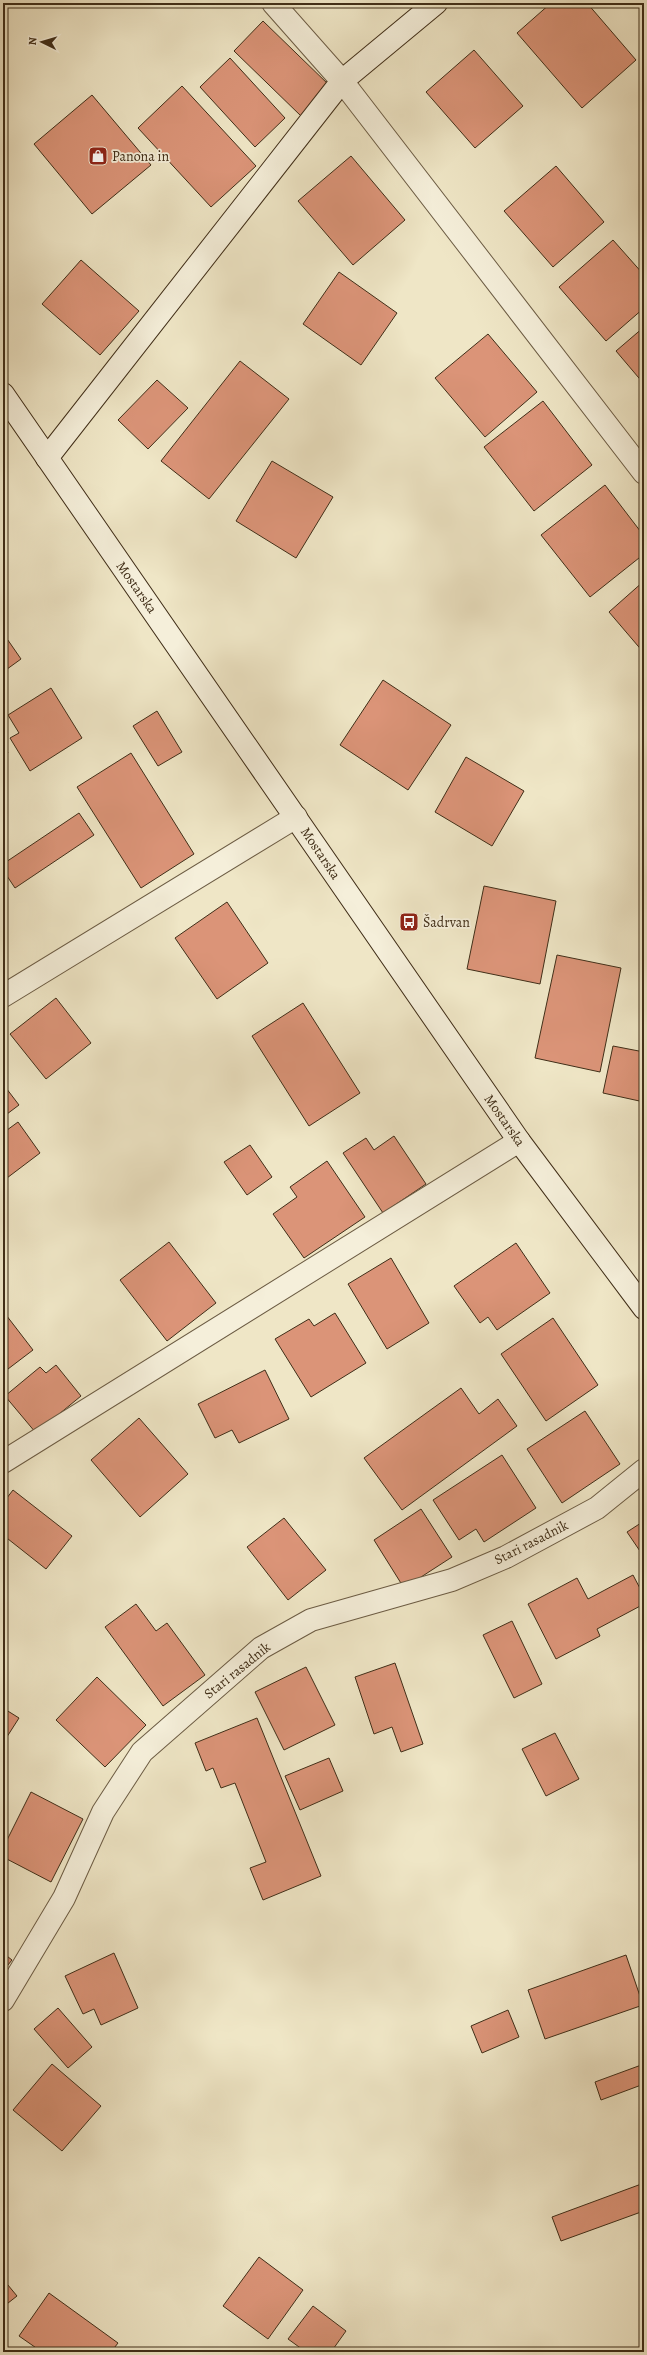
<svg xmlns="http://www.w3.org/2000/svg" width="647" height="2355" viewBox="0 0 647 2355" font-family="Alegreya,serif">
<style>
.building{fill:#db9478;stroke:#402e18}
.lines{fill:none;stroke-linecap:round;stroke-linejoin:round}
.street-casing{stroke:#6c5c44;stroke-width:24}
.secondary-casing{stroke:#402e18;stroke-width:24}
.street{stroke:#f5efda;stroke-width:22}
.secondary{stroke:#f5efda;stroke-width:22}
.labels{text-anchor:middle;stroke-width:3.5;stroke-linejoin:round;paint-order:stroke}
.poi-label{font-size:14px;fill:#402e18;stroke:#f5efda;text-anchor:start}
.street-label{font-size:14px;fill:#402e18;stroke:#f5efda}
</style>
<rect width="100%" height="100%" fill="#efe6c6"/>
<filter id="stains"><feTurbulence type="fractalNoise" baseFrequency=".005" numOctaves="4"/><feColorMatrix values="0 0 0 0 .2 0 0 0 0 .09 0 0 0 0 .02 0 0 0 .5 -.17"/></filter>
<radialGradient id="worn" r=".72"><stop offset=".6" stop-color="#630" stop-opacity="0"/><stop offset="1" stop-color="#630" stop-opacity=".3"/></radialGradient>
<g class="building">
<path d="M551 3H587L636 60 582 108 517 33Z"/>
<path d="M263 21 330 86 301 116 234 51Z"/>
<path d="M474 50 523 106 475 148 426 92Z"/>
<path d="M230 58 285 118 255 147 200 87Z"/>
<path d="M182 86 256 166 211 207 138 128Z"/>
<path d="M92 95 151 165 92 214 34 144Z"/>
<path d="M351 156 405 220 353 265 298 201Z"/>
<path d="M556 166 604 222 553 267 504 211Z"/>
<path d="M613 240 644 275V308L606 341 559 287Z"/>
<path d="M81 260 139 311 100 355 42 304Z"/>
<path d="M339 272 397 313 361 365 303 324Z"/>
<path d="M644 327V384L616 351Z"/>
<path d="M488 334 537 392 485 437 435 378Z"/>
<path d="M240 361 289 399 209 499 161 461Z"/>
<path d="M157 380 188 408 148 449 118 420Z"/>
<path d="M543 401 592 465 534 511 484 447Z"/>
<path d="M272 461 333 497 296 558 236 521Z"/>
<path d="M605 485 644 536V554L590 597 541 535Z"/>
<path d="M644 581V653L609 612Z"/>
<path d="M3 633 21 659 3 672Z"/>
<path d="M383 680 451 725 408 790 340 745Z"/>
<path d="M51 688 82 738 30 771 10 738 19 733 8 715Z"/>
<path d="M157 711 182 752 158 766 133 726Z"/>
<path d="M3 744 8 753 3 756Z"/>
<path d="M131 753 194 854 141 888 77 787Z"/>
<path d="M466 757 524 791 492 846 435 812Z"/>
<path d="M79 813 94 835 15 888 3 870V864Z"/>
<path d="M484 886 556 901 540 984 467 969Z"/>
<path d="M227 902 268 963 217 999 175 938Z"/>
<path d="M557 955 621 968 600 1072 535 1058Z"/>
<path d="M56 998 91 1043 46 1079 10 1034Z"/>
<path d="M303 1003 360 1093 309 1126 252 1036Z"/>
<path d="M613 1046 644 1052V1102L603 1093Z"/>
<path d="M3 1084 19 1105 3 1117Z"/>
<path d="M18 1122 40 1153 3 1181V1133Z"/>
<path d="M394 1136 426 1184 383 1213 343 1153 366 1138 374 1150Z"/>
<path d="M250 1145 272 1177 247 1195 224 1162Z"/>
<path d="M327 1161 365 1217 304 1258 273 1214 297 1197 290 1187Z"/>
<path d="M169 1242 216 1303 167 1341 120 1280Z"/>
<path d="M516 1243 550 1293 497 1330 488 1317 480 1323 454 1286Z"/>
<path d="M391 1258 429 1323 387 1349 348 1284Z"/>
<path d="M3 1311 33 1350 8 1369 3 1363Z"/>
<path d="M335 1313 366 1363 311 1397 275 1339 309 1319 314 1326Z"/>
<path d="M553 1318 598 1385 546 1421 501 1354Z"/>
<path d="M56 1365 81 1396 36 1433 5 1396 40 1367 46 1373Z"/>
<path d="M265 1370 289 1419 239 1443 232 1430 215 1438 198 1404Z"/>
<path d="M461 1388 479 1414 498 1399 517 1426 402 1510 364 1458Z"/>
<path d="M585 1411 620 1464 562 1503 527 1449Z"/>
<path d="M139 1418 188 1474 140 1517 91 1460Z"/>
<path d="M502 1455 536 1508 484 1542 476 1529 459 1540 433 1500Z"/>
<path d="M13 1490 72 1536 46 1569 3 1535V1503Z"/>
<path d="M421 1509 452 1557 404 1588 374 1540Z"/>
<path d="M284 1518 326 1570 288 1600 247 1547Z"/>
<path d="M644 1521V1557L627 1532Z"/>
<path d="M633 1575 644 1596V1604L597 1629 600 1636 556 1659 528 1604 577 1578 588 1599Z"/>
<path d="M136 1604 156 1631 167 1623 205 1675 163 1706 105 1627Z"/>
<path d="M512 1621 542 1684 514 1698 483 1635Z"/>
<path d="M395 1663 423 1744 401 1752 392 1727 374 1734 355 1677Z"/>
<path d="M306 1667 335 1725 284 1750 255 1692Z"/>
<path d="M97 1677 146 1725 105 1767 56 1720Z"/>
<path d="M3 1708 19 1718 3 1743Z"/>
<path d="M257 1718 321 1876 263 1900 250 1868 266 1862 235 1783 221 1788 213 1768 206 1771 195 1743Z"/>
<path d="M555 1733 579 1779 546 1796 522 1749Z"/>
<path d="M329 1758 343 1791 300 1810 285 1776Z"/>
<path d="M31 1792 83 1819 51 1882 3 1857V1848Z"/>
<path d="M3 1953 12 1960 3 1971Z"/>
<path d="M114 1953 138 2008 101 2025 94 2009 83 2014 65 1976Z"/>
<path d="M626 1955 643 2005 545 2039 528 1990Z"/>
<path d="M58 2008 92 2047 68 2068 34 2029Z"/>
<path d="M508 2010 519 2037 482 2053 471 2026Z"/>
<path d="M52 2064 101 2106 62 2151 13 2110Z"/>
<path d="M644 2064V2084L601 2100 595 2082Z"/>
<path d="M644 2183V2219L641 2212 561 2241 552 2217Z"/>
<path d="M259 2257 303 2290 268 2339 223 2306Z"/>
<path d="M3 2279 17 2296 3 2307Z"/>
<path d="M49 2293 118 2343 111 2352H42L19 2336Z"/>
<path d="M313 2306 346 2331 331 2352H306L288 2339Z"/>
</g>
<g class="lines">
<defs>
<g id="street">
<path d="M273 3 342 81 644 473"/>
<path d="M3 996 296 817"/>
<path d="M3 1462 519 1141"/>
<path d="M3 2000 64 1898 103 1812 142 1752 261 1648 311 1620 452 1580 506 1557 597 1508 644 1470"/>
</g>
<g id="secondary">
<path d="M3 394 519 1141 644 1308"/>
<path d="M47 458 342 81 436 3"/>
</g>
</defs>
<use href="#street" class="street-casing"/>
<use href="#secondary" class="secondary-casing"/>
<use href="#street" class="street"/>
<use href="#secondary" class="secondary"/>
</g>
<defs>
<symbol id="shop-square" viewBox="-11 -11 22 22"><rect x="-9" y="-9" width="18" height="18" rx="4" fill="#8f2418" stroke="#f5efda"/><path d="M-5-2.5h2.3a2.7 3.5 0 0 1 5.4 0H5L5.5 6h-11ZM-1.5-2.5h3a1.5 2.3 0 0 0-3 0Z" fill="#fff"/></symbol>
<symbol id="bus-square" viewBox="-11 -11 22 22"><rect x="-9" y="-9" width="18" height="18" rx="4" fill="#8f2418" stroke="#f5efda"/><path d="M-5-6H5V4H4V6H2V4H-2V6H-4V4H-5ZM-3.5-4V0h7V-4ZM-3.5 1.2v1.5H-2V1.2ZM2 1.2v1.5H3.5V1.2Z" fill="#fff"/></symbol>
</defs>
<g fill-rule="evenodd">
<use href="#shop-square" x="87" y="145" width="22" height="22"/>
<use href="#bus-square" x="398" y="911" width="22" height="22"/>
</g>
<g class="labels">
<g class="poi-label">
<text x="112" y="161">Panona in</text>
<text x="423" y="927">Šadrvan</text>
</g>
<g class="street-label">
<text transform="translate(137 587) rotate(55)" y="5">Mostarska</text>
<text transform="translate(321 853) rotate(56)" y="5">Mostarska</text>
<text transform="translate(505 1120) rotate(55)" y="5">Mostarska</text>
<text transform="translate(531 1542) rotate(-27)" y="5">Stari rasadnik</text>
<text transform="translate(237 1670) rotate(-39)" y="5">Stari rasadnik</text>
</g>
</g>
<rect width="647" height="2355" fill="none" stroke="#efe6c6" stroke-width="16"/>
<rect x="4" y="4" width="639" height="2347" fill="none" stroke="#402e18" stroke-width="2"/>
<rect x="8" y="8" width="631" height="2339" fill="none" stroke="#402e18"/>
<g transform="translate(42 42) rotate(275)" stroke="#f5efda" stroke-width="3" paint-order="stroke">
<path d="M0-3L7 15L0 10L-7 15Z" fill="#402e18"/>
<text y="-6" font-size="11" font-weight="bold" text-anchor="middle" fill="#402e18">N</text>
</g>
<rect width="100%" height="100%" filter="url(#stains)"/>
<rect width="100%" height="100%" fill="url(#worn)"/>
</svg>
